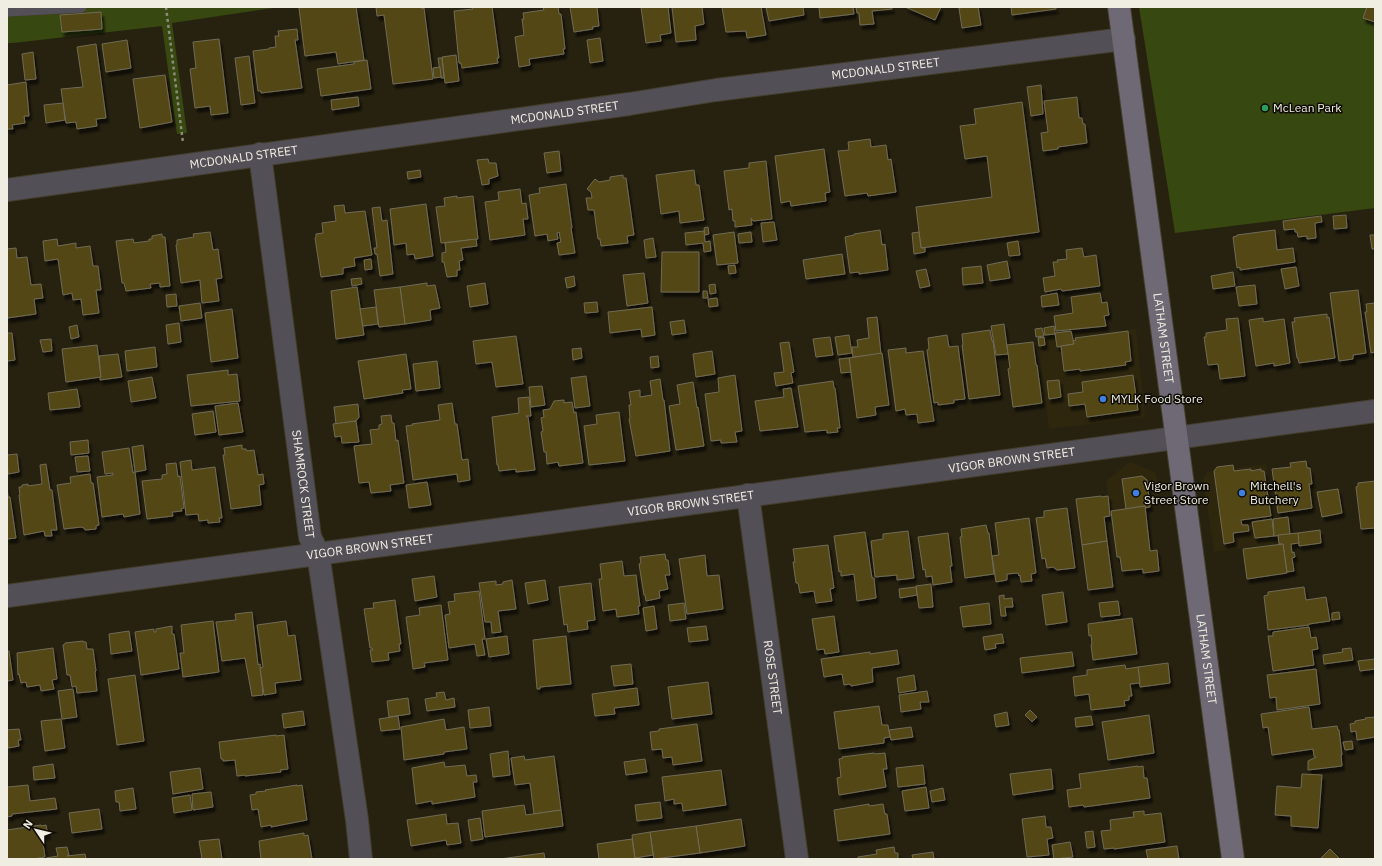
<svg xmlns="http://www.w3.org/2000/svg" width="1382" height="866" viewBox="0 0 1382 866" font-family="'IBM Plex Sans',sans-serif">
<style>
.built{fill:#2e270e}
.green{fill:#384811}
.building{fill:#524613;stroke:#716b57;filter:url(#shadow)}
.lines{fill:none;stroke-linecap:round;stroke-linejoin:round}
.lane-casing{stroke:#433e2d;stroke-width:12}
.street-casing{stroke:#433e2d;stroke-width:24}
.secondary-casing{stroke:#433e2d;stroke-width:24}
.path{stroke:#8e8a7c;stroke-width:2.5;stroke-dasharray:3 3;stroke-linecap:butt}
.lane{stroke:#534f57;stroke-width:11}
.street{stroke:#534f57;stroke-width:22}
.secondary{stroke:#6f6875;stroke-width:22}
.leisure-dot{fill:#2e9e5b;stroke:#0e0c05;stroke-width:1.5}
.shop-dot{fill:#3f7fe0;stroke:#0e0c05;stroke-width:1.5}
.labels{text-anchor:middle;stroke-width:3;stroke-linejoin:round;paint-order:stroke}
.street-label{font-size:12px;fill:#f0ede2;stroke:#0e0c05}
.poi-label{font-size:12px;fill:#f0ede2;stroke:#0e0c05;text-anchor:start}
</style>
<defs>
<filter id="shadow"><feDropShadow dx="2.5" dy="4.5" stdDeviation="1" flood-color="#0009"/></filter>
</defs>
<rect width="100%" height="100%" fill="#272210"/>
<g class="built">
<path d="M1136 329 1145 417 1049 429 1038 337 1072 330 1077 334Z"/>
<path d="M1130 462 1156 473 1160 505 1145 508V507L1110 511 1106 481Z"/>
<path d="M1266 464 1275 544 1214 552 1203 479 1207 472Z"/>
</g>
<g class="green">
<path d="M7 7H280L172 23 187 133 177 134 162 26 13 43H7Z"/>
<path d="M1139 7H1375V208L1175 233Z"/>
</g>
<g class="building">
<path d="M305 7H356L364 60 338 64 336 52 305 56 299 8Z"/>
<path d="M376 7H422V9L424 8 433 79 393 84 384 15 377 16Z"/>
<path d="M472 7H492L499 58H497L498 63 462 68 461 63H459L454 11 473 9Z"/>
<path d="M543 7H558L559 14H561L565 49H563L564 54 529 59 530 65 519 67 515 37 524 35 522 19H524L523 13 544 10Z"/>
<path d="M570 7H597L599 26 592 27 593 29 574 32Z"/>
<path d="M641 7H668L671 33 660 35 661 41 646 43Z"/>
<path d="M672 7H702L704 24 695 26 696 40 676 42Z"/>
<path d="M722 7H761L766 35 747 38 746 31 726 32Z"/>
<path d="M766 7H803L804 15 769 21Z"/>
<path d="M819 7H853L854 14 820 18Z"/>
<path d="M856 7H892V9L872 11 874 24 860 25 859 13H857Z"/>
<path d="M905 7H941L935 20Z"/>
<path d="M967 7H978L981 25 962 28 959 8Z"/>
<path d="M1011 7H1056V9L1012 15Z"/>
<path d="M1367 7H1375V22L1363 18Z"/>
<path d="M101 12 102 29 62 32 60 15Z"/>
<path d="M297 29 298 40H295L302 88 261 93V91H258L253 51 269 49V48L276 47 275 36H279L278 31Z"/>
<path d="M600 38 603 61 590 63 587 40Z"/>
<path d="M219 39 228 113 211 115 210 106 195 108 190 69 196 68 193 42Z"/>
<path d="M127 40 131 68 106 72 102 44Z"/>
<path d="M96 44 106 118 96 119 97 126 77 129 76 122 66 123 61 89 83 87 77 47Z"/>
<path d="M33 52 36 79 25 80 22 54Z"/>
<path d="M456 55 459 81 445 83 442 57Z"/>
<path d="M249 56 255 103 241 105 235 58Z"/>
<path d="M438 58H442L444 78H441Z"/>
<path d="M367 60 371 89 321 96 317 69 354 64V62Z"/>
<path d="M440 67 441 77 434 78 433 68Z"/>
<path d="M165 75 172 122 140 128 133 79Z"/>
<path d="M26 82 29 116H24L25 123 12 125 13 129H7V85Z"/>
<path d="M1041 85 1043 114 1031 116 1027 87Z"/>
<path d="M358 97 359 106 332 110 331 100Z"/>
<path d="M1077 97 1079 118H1082L1083 124H1085L1087 143 1058 147V149L1043 151 1041 133 1048 132 1044 101Z"/>
<path d="M1022 102 1039 232 921 248 916 207 992 197 987 156 965 159 960 126 976 124 974 109Z"/>
<path d="M63 103 65 120 46 123 44 105Z"/>
<path d="M870 139 871 147 886 145 888 160 891 159 896 192 868 196 867 193 845 196 838 151 849 150 848 142Z"/>
<path d="M824 149 830 192 825 193 826 201 791 206 790 201 781 203 775 156Z"/>
<path d="M559 151 561 171 547 173 544 153Z"/>
<path d="M488 159 489 163H496L498 176 489 179V184L482 185 477 160Z"/>
<path d="M766 161 772 219 753 221 751 218 752 225 735 227V221H733L732 209 729 210 724 171 749 168V163Z"/>
<path d="M420 170 421 177 408 179 407 172Z"/>
<path d="M694 170 696 185H699L704 220 680 223 679 211 661 214 656 175Z"/>
<path d="M623 175V178H626L634 235 627 236 628 243 601 246 600 239H598L594 210H588L586 198H592L591 192 587 189 595 179 599 182 610 180V177Z"/>
<path d="M566 184 572 228H571L575 253 559 255 557 243 561 242 559 232 557 233 558 239 548 241 547 234 535 236 529 195 540 193 539 188Z"/>
<path d="M520 189 522 204 526 203 528 219H523L525 235 490 240 485 202 499 200 498 192Z"/>
<path d="M457 196V198L473 196 478 239 441 243 436 207 445 206 444 198Z"/>
<path d="M426 204 433 256 415 259 414 254 407 255 406 243 394 245 390 209Z"/>
<path d="M344 205 345 213 365 211 372 255 354 258 355 266 343 268V274L321 277 315 238 316 237V234L323 233 322 223 336 221 334 206Z"/>
<path d="M380 207 382 221 387 220 393 274 380 276 377 254H375L374 248H377L372 208Z"/>
<path d="M1346 215 1347 228 1334 229 1333 216Z"/>
<path d="M1321 216 1322 222 1315 223 1316 238 1307 239V236L1298 237 1297 232H1295V229L1284 230 1283 221Z"/>
<path d="M774 222 777 240 763 242 761 223Z"/>
<path d="M708 227 709 234 705 235 704 228Z"/>
<path d="M880 230 882 245 885 244 888 270 859 274V272L850 273 845 237 854 235V234Z"/>
<path d="M1275 230 1277 250 1293 248 1295 262 1240 270V267L1237 268 1233 237 1237 236V235Z"/>
<path d="M704 231 705 242 710 241 711 251 704 252 703 243 686 245 685 233Z"/>
<path d="M210 232 213 250 218 249 222 278 216 279 219 301 202 303 200 280 181 283 176 245H177V240L194 237 193 234Z"/>
<path d="M734 232 738 263 717 265 713 235Z"/>
<path d="M751 232 752 242 739 243 738 234Z"/>
<path d="M919 232 921 248H925V252L914 254 912 233Z"/>
<path d="M162 234V237H165L170 286 160 287V283L150 284 151 288 126 291 124 283H122L116 241 133 239 134 243 149 241V239H152V236Z"/>
<path d="M1370 235H1375V249H1372Z"/>
<path d="M653 238 656 257 646 258 644 240Z"/>
<path d="M57 239 58 246 76 243V248L90 246 93 266H98L101 290H96L99 313 83 315 81 299 73 300 72 293 63 295 58 259 45 261 43 241Z"/>
<path d="M476 239 477 246 461 248 463 260 459 261 460 270H457V276L447 277 444 262H442V253L446 252 445 243Z"/>
<path d="M1018 241 1020 255 1009 256 1007 243Z"/>
<path d="M16 248 17 258 27 257 31 285 41 284 43 298 34 299 36 314 7 318V249Z"/>
<path d="M1082 248 1084 257 1096 255 1100 286 1062 291 1061 289 1045 292 1043 278 1055 276 1053 262H1058L1057 260 1067 259 1066 250Z"/>
<path d="M662 252H699V292H661Z"/>
<path d="M842 254 845 274 806 279 803 260Z"/>
<path d="M371 259 372 269 365 270 364 260Z"/>
<path d="M1007 261 1010 278 990 281 987 265Z"/>
<path d="M735 265 736 273 729 274 728 266Z"/>
<path d="M981 266 983 283 963 285 962 268Z"/>
<path d="M1296 267 1299 286 1285 289 1281 269Z"/>
<path d="M926 269 930 286 920 288 916 271Z"/>
<path d="M1233 272 1235 286 1213 289 1211 276Z"/>
<path d="M644 273 648 303 627 306 623 275Z"/>
<path d="M574 276 575 286 567 288 565 278Z"/>
<path d="M361 278 362 284 352 286 351 279Z"/>
<path d="M427 283V286L435 285 440 308 430 310 431 320 405 324 400 287Z"/>
<path d="M485 283 488 304 470 307 467 286Z"/>
<path d="M715 284 716 293 710 294 709 285Z"/>
<path d="M1255 285 1257 304 1239 306 1236 287Z"/>
<path d="M357 287 364 335 336 339 331 291Z"/>
<path d="M400 287 405 324 379 327 374 290Z"/>
<path d="M1358 290 1366 353 1353 355V359L1339 361 1330 293Z"/>
<path d="M703 291H707L708 298H703Z"/>
<path d="M1057 293 1059 305 1042 307 1041 296Z"/>
<path d="M1100 293 1102 303 1107 302 1109 315 1104 316 1106 326 1056 331 1054 316 1073 313 1071 297Z"/>
<path d="M176 294 177 306 167 307 166 295Z"/>
<path d="M717 298 718 306 709 307 708 299Z"/>
<path d="M597 302 598 312 585 313 584 303Z"/>
<path d="M200 303 202 318 181 321 179 306Z"/>
<path d="M1375 303V352L1371 353 1365 312H1367L1366 304Z"/>
<path d="M376 307 378 324 363 326 360 309Z"/>
<path d="M652 307 655 335 642 337 641 329 610 333 608 312Z"/>
<path d="M232 309 238 358 211 362 205 313Z"/>
<path d="M1327 314V318L1329 317 1335 358 1299 363 1298 358H1297L1292 322H1295L1294 318Z"/>
<path d="M877 317 881 354 853 357 852 347H858L857 340 869 338 867 318Z"/>
<path d="M1238 318 1245 376 1220 379 1218 364 1208 365 1204 337H1206V333L1227 330 1226 319Z"/>
<path d="M1263 318V322L1284 319 1290 363 1274 366V363L1256 366 1249 320Z"/>
<path d="M684 320 686 333 672 335 670 322Z"/>
<path d="M179 323 181 342 168 344 166 325Z"/>
<path d="M1004 324 1008 354 996 355 991 326Z"/>
<path d="M77 325 79 337 71 339 69 327Z"/>
<path d="M1054 326 1055 334 1045 335 1044 328Z"/>
<path d="M1042 328 1044 336 1036 337 1035 329Z"/>
<path d="M990 330 992 341H993L1000 395 969 399 962 345H963L962 334Z"/>
<path d="M1071 331 1074 344 1057 347 1055 333Z"/>
<path d="M1128 331 1131 361 1125 362 1126 365 1080 371V369L1064 371 1061 346 1074 344 1073 341 1076 340 1075 338Z"/>
<path d="M7 333H12L15 360 7 361Z"/>
<path d="M849 335 852 353 838 355 835 337Z"/>
<path d="M947 335 949 347 958 346 965 399 954 400V403L938 405V402L934 403 927 350 929 349 928 338Z"/>
<path d="M516 336 523 384 496 387 492 362 476 364 473 341Z"/>
<path d="M830 337 833 355 816 357 813 339Z"/>
<path d="M1044 337 1045 345 1039 346 1038 338Z"/>
<path d="M51 339 52 351 43 352 40 340Z"/>
<path d="M789 342 794 372 791 373 793 383 776 386 774 373 784 372 780 343Z"/>
<path d="M1033 342 1036 365H1037L1042 403 1013 407 1008 369 1010 368 1007 345Z"/>
<path d="M97 345 101 377 66 382 62 349Z"/>
<path d="M155 347 157 367 127 371 125 351Z"/>
<path d="M581 348 582 358 573 360 572 349Z"/>
<path d="M906 348V353L923 351 934 421 918 423 917 414 906 415 905 409 896 411 888 350Z"/>
<path d="M712 351 715 374 696 377 693 354Z"/>
<path d="M882 353 889 405 875 407 876 415 857 418 849 358Z"/>
<path d="M118 354 122 377 100 380V377H101L99 356Z"/>
<path d="M406 354 411 389 402 390 403 393 364 399 358 361Z"/>
<path d="M658 356 659 367 651 368 650 357Z"/>
<path d="M849 358 851 372 841 373 839 359Z"/>
<path d="M437 361 440 388 416 391 413 364Z"/>
<path d="M228 370V375L237 374 240 401 191 406 187 375Z"/>
<path d="M735 375 742 431 735 432 737 442 721 443V440L711 441 705 394 719 392 718 378Z"/>
<path d="M1133 375 1138 410 1087 417 1085 404 1069 406 1068 394 1083 392 1082 382Z"/>
<path d="M586 376 590 406 575 408 571 378Z"/>
<path d="M152 377 156 398 131 402 128 381Z"/>
<path d="M660 379 663 400H664L670 451 636 456 629 419 630 418 629 405H631L629 392 640 390V397L652 395 650 381Z"/>
<path d="M1059 380 1061 397 1049 399 1047 381Z"/>
<path d="M833 381 834 388H835L840 428H837L838 432 827 433V430L805 432 798 386Z"/>
<path d="M693 382 697 408 698 407 704 446 676 450 669 406 680 404 677 385Z"/>
<path d="M542 386 545 405 531 407 529 387Z"/>
<path d="M791 388 798 427 760 431 755 401 784 397 783 389Z"/>
<path d="M77 389 80 407 50 410 48 393Z"/>
<path d="M529 397 531 416H526L528 417 535 470 516 472V469L499 471 498 465H497L492 417 519 413 518 398Z"/>
<path d="M564 400V403L572 402 574 413 576 412 583 463 559 466 558 462 547 464 546 452H544L541 432 543 431 541 418 544 417 543 410 550 409 554 401Z"/>
<path d="M238 403 243 432 219 435 215 406Z"/>
<path d="M452 403 455 424H457L462 460 468 459 470 480 458 482 457 474 413 480 406 426 413 425 412 424 440 420 438 405Z"/>
<path d="M358 404 359 417 356 421 336 424 334 407Z"/>
<path d="M213 411 216 432 195 435 192 414Z"/>
<path d="M619 412 625 461 589 465 584 426 597 424 596 415Z"/>
<path d="M391 415 392 423H394L396 441 398 440 404 483 390 485 391 491 371 493 369 482 359 483 354 446 372 444 370 430 379 429V425L382 424 381 416Z"/>
<path d="M356 421 359 442 342 443 341 436 335 437 333 424Z"/>
<path d="M88 440 89 453 71 455 70 442Z"/>
<path d="M143 445 146 470 135 472 132 447Z"/>
<path d="M242 445V449H246L247 451 254 450 258 475 263 474 264 484 259 485 261 505 231 509 223 455H225L224 448Z"/>
<path d="M129 448 133 473 135 472 140 514 124 517 123 514 102 517 97 477 113 475V473L105 474 102 452Z"/>
<path d="M17 454 19 472 8 474 7 455Z"/>
<path d="M88 456 90 471 77 472 75 457Z"/>
<path d="M191 460 192 470 215 467 222 518H219L220 522 208 523V520L199 521 198 514 186 515 180 462Z"/>
<path d="M1306 461 1307 468H1310L1312 484H1309L1312 508 1278 513 1272 469 1291 467 1290 463Z"/>
<path d="M176 463 178 477 180 476 184 508 181 509 182 511 172 512 173 516 147 519 142 481 162 479V475L167 474 166 464Z"/>
<path d="M46 464 50 490H52L57 530H51L52 536H45L44 531 24 535 19 495H20L19 487H22V485L28 484V486L42 484 40 465Z"/>
<path d="M1233 465 1234 471 1251 469V471L1261 469V471H1264L1271 516 1241 520 1242 525H1248L1249 531 1233 533 1234 542 1224 544 1214 471 1217 467Z"/>
<path d="M90 474 91 483H93L99 525 96 526V529L85 530 84 528 81 527 64 529 57 485 71 483 70 477Z"/>
<path d="M1142 476 1147 480 1150 507 1145 508V506L1126 509 1122 479Z"/>
<path d="M1375 481V528L1361 529 1356 487 1358 486V483Z"/>
<path d="M427 482 431 505 409 508 406 485Z"/>
<path d="M7 487 8 497H10L16 538 7 539Z"/>
<path d="M1338 489 1342 513 1322 517 1317 492Z"/>
<path d="M1101 496V497L1108 496 1110 516 1104 517 1107 541 1082 545 1076 499Z"/>
<path d="M1145 506 1150 551 1157 550 1159 571 1143 573V569L1122 571 1120 557H1117L1111 511Z"/>
<path d="M1067 508 1075 568 1057 570 1053 567 1047 568 1045 558 1042 559 1036 518 1044 517V511Z"/>
<path d="M1288 517 1290 534 1274 536 1273 519Z"/>
<path d="M1029 518 1036 573 1031 574 1032 581 1021 582 1020 575 1019 576 1018 573 1007 574V580L996 582 992 556 999 555 995 523Z"/>
<path d="M1272 519 1274 536 1255 538 1252 522Z"/>
<path d="M986 525 988 533H989L994 574 965 578 960 537H962L961 529Z"/>
<path d="M1320 530 1321 543 1299 546 1298 533Z"/>
<path d="M908 531 914 578 897 580V575L875 577 871 541 883 539V534Z"/>
<path d="M865 532 872 578H874L876 598 857 601 854 574 841 576V571L839 572 834 536Z"/>
<path d="M948 533 952 566H950L952 582 933 585 932 576 926 577 925 569 923 570 918 537Z"/>
<path d="M1298 533 1299 543 1291 544 1292 553 1294 552 1295 557 1292 558 1294 571 1287 572 1283 544H1279L1278 535Z"/>
<path d="M1107 541 1113 587 1088 590 1082 545Z"/>
<path d="M1283 544 1287 573 1247 579 1243 549Z"/>
<path d="M828 545 834 588 830 589 832 601 816 603 814 591 800 593 798 583H796L793 562H795L793 549Z"/>
<path d="M665 554 666 560H668L670 575H665L668 589 659 591 660 598 646 601 645 595H644L639 564 641 563 640 557Z"/>
<path d="M705 555 707 576 719 575 723 609 687 614 679 559Z"/>
<path d="M622 561 624 576 636 575 640 606H638L639 614 617 617 616 609 603 611 599 579H602L600 564Z"/>
<path d="M434 576 437 597 415 601 412 579Z"/>
<path d="M512 580 516 609 498 611 501 632 492 633 491 622H485L479 583 496 581V585L503 584V582Z"/>
<path d="M545 580 548 600 528 604 525 583Z"/>
<path d="M591 583 595 620 587 621 588 629 568 632 567 624 564 625 559 587Z"/>
<path d="M931 584 933 607 919 608 916 586Z"/>
<path d="M916 587 917 595 900 598 899 589Z"/>
<path d="M1304 587 1306 600 1326 597 1330 621 1309 624V625L1268 630 1264 596 1268 595V592Z"/>
<path d="M479 591 485 639H482L485 655 477 656 475 644 449 648 445 615 450 614 448 602 455 601 454 594Z"/>
<path d="M1063 592 1067 622 1046 625 1042 595Z"/>
<path d="M1004 595V599L1012 598 1013 607H1005L1006 616H1001L999 596Z"/>
<path d="M395 600 401 644H399L400 651 388 653 389 660 372 662 370 650H373L372 648H370L364 609 374 608 373 603Z"/>
<path d="M1118 601 1120 615 1101 617 1099 603Z"/>
<path d="M684 603 686 619 670 621 668 605Z"/>
<path d="M989 603 991 624 963 627 960 607Z"/>
<path d="M441 605 448 660 424 663 425 667 413 669 406 617 420 615 419 608Z"/>
<path d="M654 606 657 629 646 631 643 608Z"/>
<path d="M252 612 258 665 260 664 263 695 252 696 245 658 222 661 216 622 236 620 235 614Z"/>
<path d="M1339 612 1340 619 1332 620V613Z"/>
<path d="M834 616 839 652 825 654 824 649 817 650 812 619Z"/>
<path d="M1132 618 1137 654 1093 660 1091 645 1092 644 1091 635 1089 636 1088 624Z"/>
<path d="M213 621 219 672 183 677 180 653H184L181 625Z"/>
<path d="M286 621 288 636 295 635 301 680 275 683 276 693 264 695 260 668 263 667 257 625Z"/>
<path d="M172 626V634H174L179 669 141 675 135 632 154 629V632H156V629Z"/>
<path d="M706 626 708 640 689 642 687 628Z"/>
<path d="M1309 627 1311 638 1316 637 1318 649 1312 650 1314 665 1273 671 1268 636H1273V632Z"/>
<path d="M129 631 132 651 111 654 109 634Z"/>
<path d="M1002 634 1004 643 995 644 996 648 985 650 983 637Z"/>
<path d="M507 636 509 654 489 657 486 639Z"/>
<path d="M566 636 571 684 540 687V689H537L533 640Z"/>
<path d="M83 641 84 642H86L87 649H93L96 671 95 672 97 691 77 693 76 686 72 687 70 675H67L63 645 65 644V643Z"/>
<path d="M53 648 57 679 52 680 54 689 41 691 40 685 27 687 26 682 21 683 19 674 18 675 17 653Z"/>
<path d="M1351 648 1353 660 1324 664 1323 655 1343 652 1342 649Z"/>
<path d="M897 650 899 664 872 668 873 682 851 686 850 684 844 685 842 674 824 677 821 659 870 652V654Z"/>
<path d="M7 651H9L13 680 7 681Z"/>
<path d="M1072 652 1074 666 1022 673 1020 658Z"/>
<path d="M1375 659V669L1360 671 1358 661Z"/>
<path d="M1168 663 1170 683 1140 687 1138 667Z"/>
<path d="M631 664 633 684 614 686 611 666Z"/>
<path d="M1125 665 1126 669 1138 667 1140 683 1130 684 1132 696H1129V700L1124 701 1125 706 1091 710 1089 694 1075 696 1073 677 1087 675V670Z"/>
<path d="M1316 669 1320 704 1277 710 1276 697 1270 698 1267 675Z"/>
<path d="M135 675 144 741 117 745 108 679Z"/>
<path d="M914 675 916 690 899 693 897 678Z"/>
<path d="M708 682 712 714 672 719 668 687Z"/>
<path d="M637 688 639 705 614 708 615 714 595 716 592 694Z"/>
<path d="M73 689 77 717 62 719 58 691Z"/>
<path d="M927 691 929 702H920L921 709 901 712 899 695Z"/>
<path d="M444 692 446 700 454 698 455 707 427 711 425 699 437 697 436 693Z"/>
<path d="M408 698 410 714 389 717 387 701Z"/>
<path d="M879 706 882 725H888L890 737 884 738V743L839 749 834 712Z"/>
<path d="M489 707 491 726 470 728 468 710Z"/>
<path d="M1309 707 1312 729 1337 726 1338 730H1339L1342 755H1341L1342 766 1308 770V761L1316 757 1314 756 1313 749 1272 755 1268 727 1263 728 1261 714Z"/>
<path d="M1030 710 1037 717 1032 722 1025 715Z"/>
<path d="M303 711 305 725 284 728 282 714Z"/>
<path d="M1007 712 1009 725 996 727 994 715Z"/>
<path d="M1149 715 1154 753 1108 760 1102 722Z"/>
<path d="M398 716 400 729 381 731 379 719Z"/>
<path d="M1091 716 1093 725 1076 727 1075 718Z"/>
<path d="M1375 717V737L1357 740 1356 731 1351 732 1350 724 1355 723V721L1366 719 1365 718Z"/>
<path d="M61 719 65 748 45 751 41 721Z"/>
<path d="M444 719 446 730 464 727 467 749 444 752V754L404 760 401 727Z"/>
<path d="M697 724 702 761 673 765 672 757 663 758 662 749 652 750 650 732 659 731V729Z"/>
<path d="M911 727 913 737 891 740 889 730Z"/>
<path d="M19 729 21 740H18L19 746 8 748 7 730Z"/>
<path d="M276 735V736L284 735 288 769 280 770 281 772 245 776V775L237 776 235 760 223 761V759H221L219 742Z"/>
<path d="M1352 741 1353 749 1345 750 1343 742Z"/>
<path d="M508 751 510 775 493 777 490 754Z"/>
<path d="M874 753 875 754 885 753 887 769H883L886 787 839 795 837 778 841 777 839 759 843 758 842 757Z"/>
<path d="M524 756 525 760 554 756 561 810 534 814 530 783 515 785 511 758Z"/>
<path d="M645 759 647 772 626 775 624 762Z"/>
<path d="M444 762 445 767 465 765 467 776 476 775 477 782H473L475 797 432 804V801L416 804 412 768Z"/>
<path d="M53 764 55 778 34 780 33 767Z"/>
<path d="M923 765 925 784 898 787 896 768Z"/>
<path d="M1138 766V767L1143 766 1144 778H1147L1150 798 1084 807 1083 805 1069 807 1067 790 1081 788 1079 774Z"/>
<path d="M200 768 203 789 173 794 170 772Z"/>
<path d="M1051 769 1053 789 1013 795 1010 774Z"/>
<path d="M721 770 726 805 683 811 682 803 674 804V799L665 801 662 777Z"/>
<path d="M1302 774 1322 775 1318 828 1291 826V816L1275 815 1277 786 1301 788Z"/>
<path d="M7 785 8 787 28 785 30 801 55 798 57 809 12 814V816L7 817Z"/>
<path d="M297 785V786L302 785 307 820 271 827V825L261 827 258 809 252 810 250 795 256 794V792L266 791 265 790Z"/>
<path d="M926 787 929 808 905 811 902 791Z"/>
<path d="M133 788 136 809 120 811 119 802H116L115 791Z"/>
<path d="M943 788 945 800 932 802 930 791Z"/>
<path d="M211 792 213 807 193 810 192 794Z"/>
<path d="M190 795 192 810 174 813 172 798Z"/>
<path d="M660 802 662 818 637 821 635 805Z"/>
<path d="M869 804V806L883 804 885 814H887L890 834 838 841 834 810Z"/>
<path d="M524 805 526 815 561 810 563 826 485 837 482 811Z"/>
<path d="M99 809 102 829 72 833 69 813Z"/>
<path d="M1144 811V815L1161 813 1165 842 1114 849V848L1104 849 1101 831 1111 830 1110 820 1134 817 1133 812Z"/>
<path d="M446 814 447 824 458 823 461 843 447 845 446 840 411 846 407 820Z"/>
<path d="M1045 816 1046 827H1051L1053 838 1047 839 1049 855 1027 857 1022 819Z"/>
<path d="M480 818 483 839 471 841 468 820Z"/>
<path d="M741 819 745 846 700 853 696 826Z"/>
<path d="M41 825V826L46 825 48 835 42 836 45 857 33 859H7V830Z"/>
<path d="M696 826 700 853 654 859 650 832Z"/>
<path d="M1093 831 1095 847 1087 848 1085 832Z"/>
<path d="M650 832 653 855 635 858 632 835Z"/>
<path d="M304 833V836L308 835 312 859H261L259 841Z"/>
<path d="M219 839 222 859H202L199 841Z"/>
<path d="M632 839 635 859H599L597 844Z"/>
<path d="M1070 842 1073 857 1054 859 1052 845Z"/>
<path d="M1177 846 1179 859H1148L1146 850Z"/>
<path d="M67 847 69 855 67 856 85 854 86 859H46V858L58 856 56 848Z"/>
<path d="M894 847 895 853H898V859H858V857L877 854 876 850Z"/>
<path d="M1330 849 1340 859H1320Z"/>
<path d="M933 852 934 859H913L912 855Z"/>
<path d="M544 853 545 859H500Z"/>
</g>
<g class="lines">
<defs>
<path id="lane" d="M7 11 81 7"/>
<g id="street">
<path id="s1" d="M260 154 310 537 318 553 357 820 361 859"/>
<path id="s2" d="M7 190 629 104 716 90 1124 39"/>
<path id="s3" d="M748 495 797 859"/>
<path id="s4" d="M7 596 1375 411"/>
</g>
<g id="secondary">
<path id="s5" d="M1119 7 1233 859"/>
</g>
</defs>
<use href="#lane" class="lane-casing"/>
<use href="#street" class="street-casing"/>
<use href="#secondary" class="secondary-casing"/>
<path class="path" d="M166 7 183 143"/>
<use href="#lane" class="lane"/>
<use href="#street" class="street"/>
<use href="#secondary" class="secondary"/>
</g>
<circle class="leisure-dot" cx="1265" cy="108" r="4"/>
<g class="shop-dot">
<circle cx="1103" cy="399" r="4"/>
<circle cx="1136" cy="493" r="4"/>
<circle cx="1242" cy="493" r="4"/>
</g>
<g class="labels">
<g class="street-label">
<text dy="4" stroke="none"><textPath href="#s2" startOffset="887">MCDONALD STREET</textPath></text>
<text dy="4" stroke="none"><textPath href="#s2" startOffset="563">MCDONALD STREET</textPath></text>
<text dy="4" stroke="none"><textPath href="#s2" startOffset="239">MCDONALD STREET</textPath></text>
<text dy="4" stroke="none"><textPath href="#s5" startOffset="334">LATHAM STREET</textPath></text>
<text dy="4" stroke="none"><textPath href="#s4" startOffset="1014">VIGOR BROWN STREET</textPath></text>
<text dy="4" stroke="none"><textPath href="#s1" startOffset="333">SHAMROCK STREET</textPath></text>
<text dy="4" stroke="none"><textPath href="#s4" startOffset="690">VIGOR BROWN STREET</textPath></text>
<text dy="4" stroke="none"><textPath href="#s4" startOffset="366">VIGOR BROWN STREET</textPath></text>
<text dy="4" stroke="none"><textPath href="#s5" startOffset="658">LATHAM STREET</textPath></text>
<text dy="4" stroke="none"><textPath href="#s3" startOffset="184">ROSE STREET</textPath></text>
</g>
<g class="poi-label">
<text x="1273" y="112">McLean Park</text>
<text x="1111" y="403">MYLK Food Store</text>
<text x="1144" y="490">Vigor Brown<tspan x="1144" dy="14">Street Store</tspan></text>
<text x="1250" y="490">Mitchell's<tspan x="1250" dy="14">Butchery</tspan></text>
</g>
</g>
<rect width="1382" height="866" fill="none" stroke="#f0ede2" stroke-width="16"/>
<g transform="translate(36 830) rotate(305)" stroke="#0e0c05" stroke-width="3" paint-order="stroke">
<path d="M0-3L7 15L0 10L-7 15Z" fill="#f0ede2"/>
<text y="-6" font-size="11" font-weight="bold" text-anchor="middle" fill="#f0ede2">N</text>
</g>
</svg>
